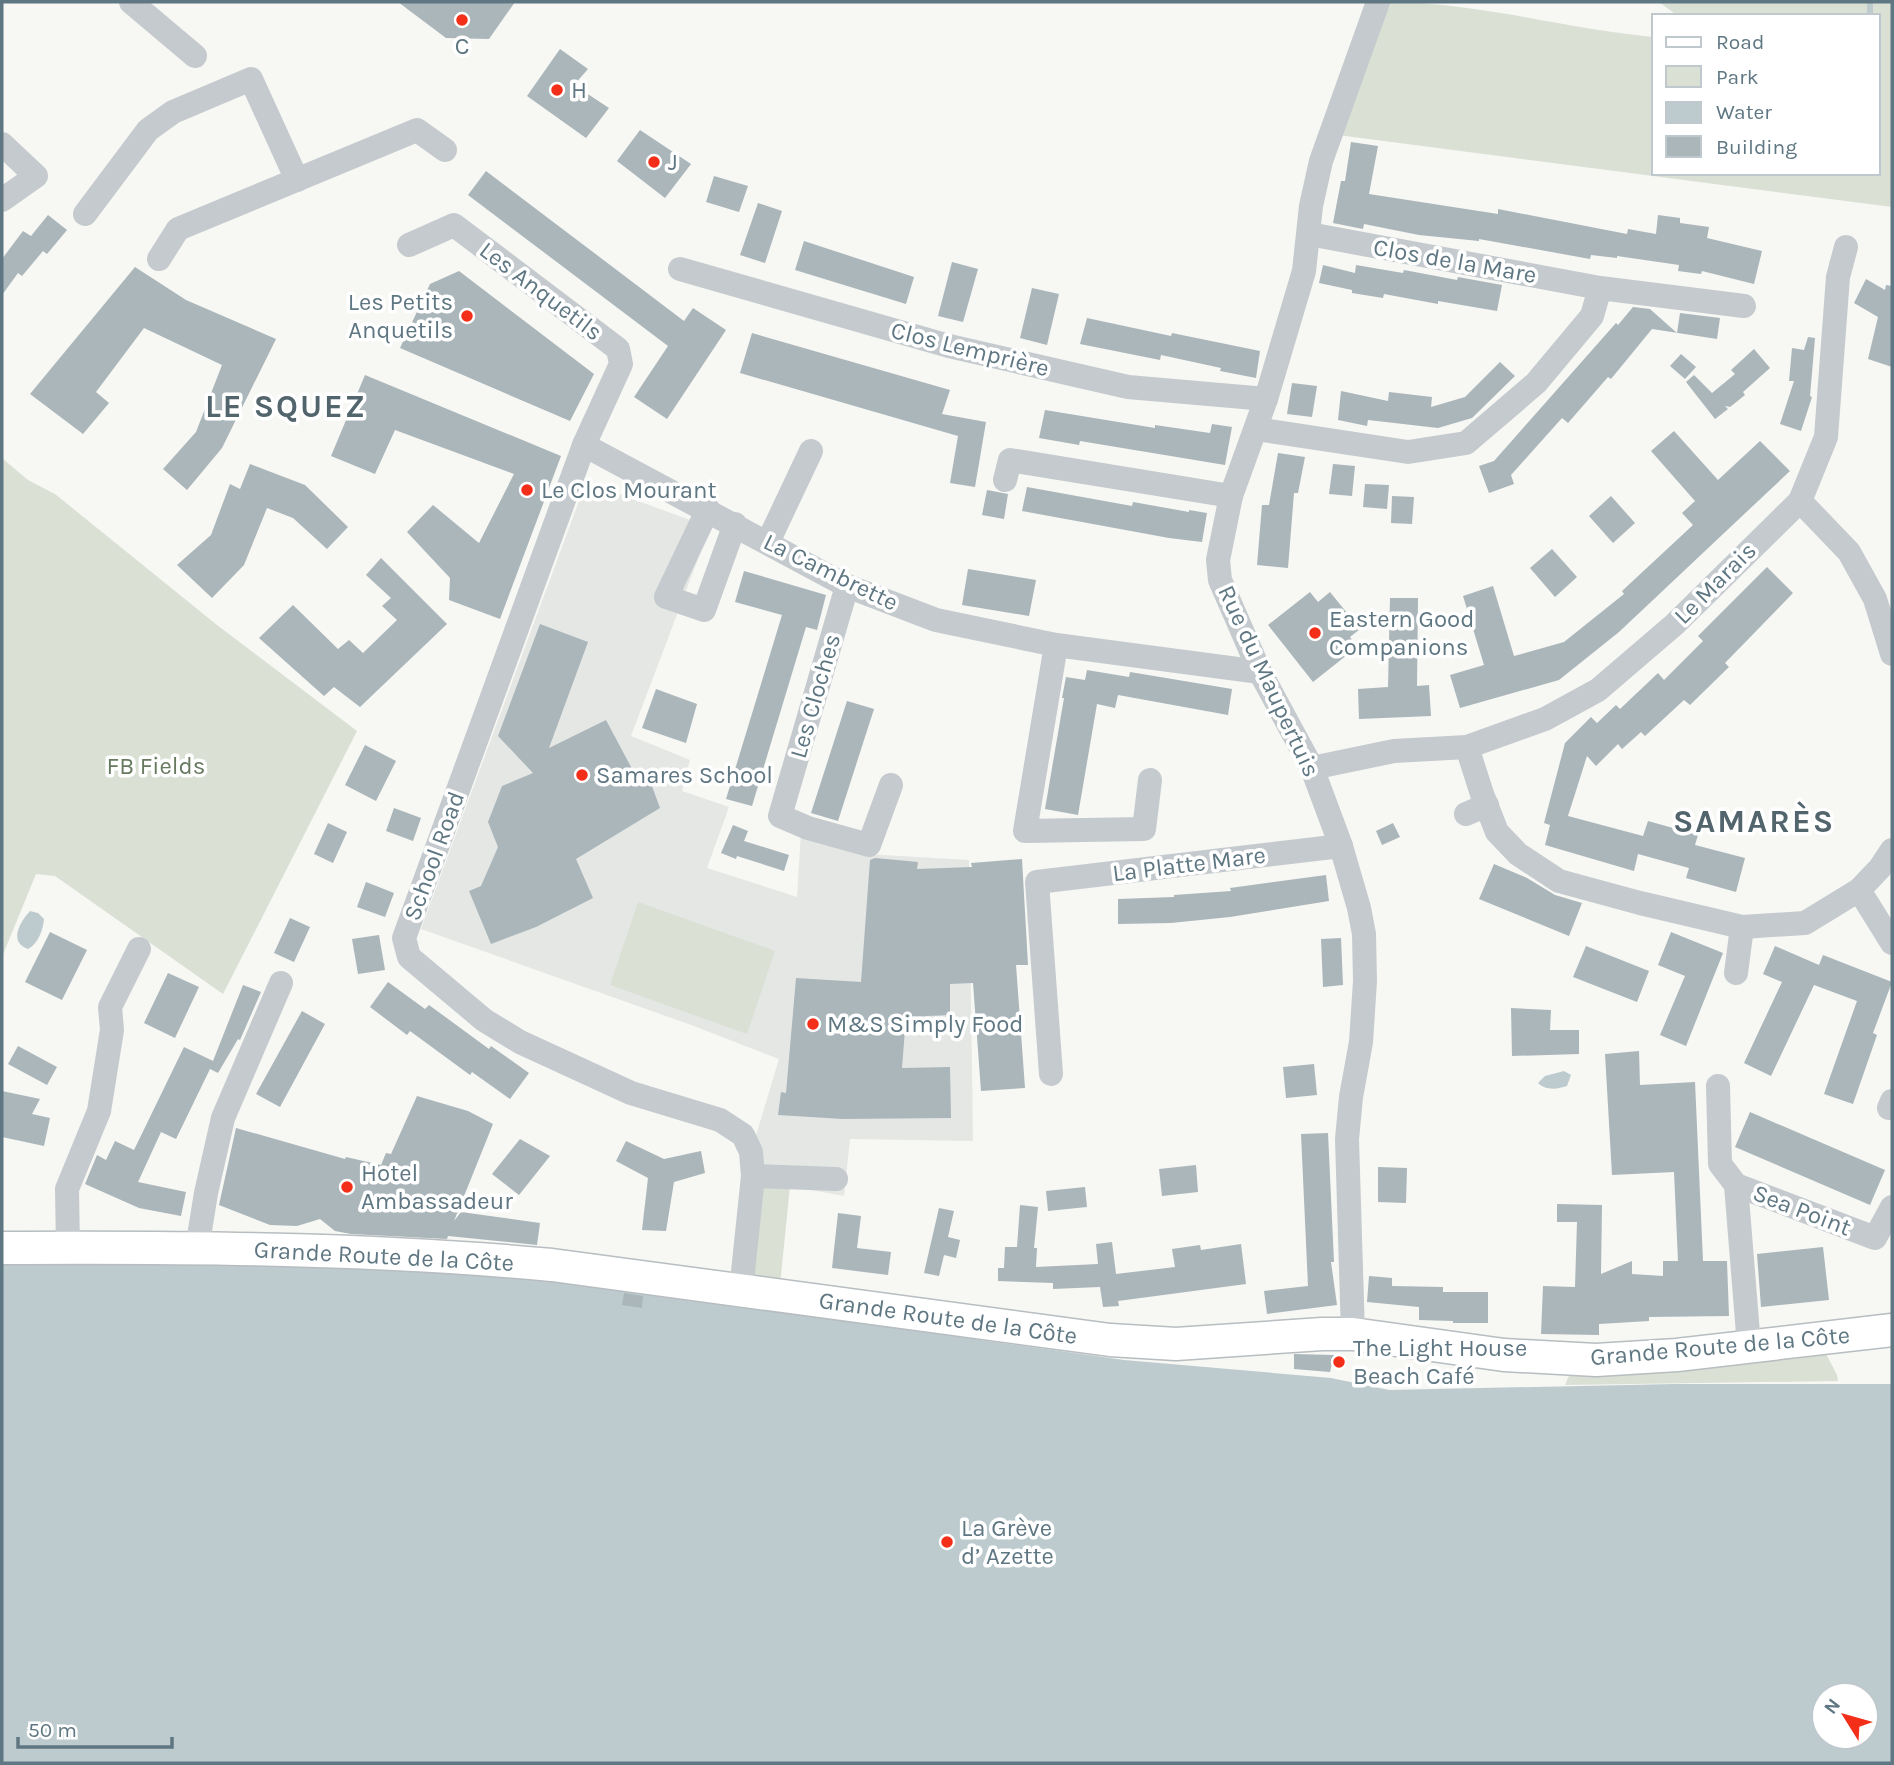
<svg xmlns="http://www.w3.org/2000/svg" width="1894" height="1765" viewBox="0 0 1894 1765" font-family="Karla,sans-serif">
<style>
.built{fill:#e5e7e5}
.green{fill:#dae0d4}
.water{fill:#bdcbce;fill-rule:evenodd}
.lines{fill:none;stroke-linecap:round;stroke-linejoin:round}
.stream{stroke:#bdcbce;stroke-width:6}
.building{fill:#aab6ba}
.major-casing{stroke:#b7bdc0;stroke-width:35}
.minor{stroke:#c4cacd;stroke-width:24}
.major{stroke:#fff;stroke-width:32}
.poi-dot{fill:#f32f19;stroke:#fff;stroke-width:2.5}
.labels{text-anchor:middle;stroke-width:7;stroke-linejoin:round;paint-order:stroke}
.poi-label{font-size:24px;fill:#5f7782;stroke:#fff;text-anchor:start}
.street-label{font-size:24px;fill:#5f7782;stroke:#fff}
.park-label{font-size:24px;fill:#67795f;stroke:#fff}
.district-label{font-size:32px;font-weight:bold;letter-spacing:2px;fill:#52646c;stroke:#fff}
</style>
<rect width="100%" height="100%" fill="#f7f7f4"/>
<path class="built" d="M586 482 701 524 709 530 631 736 690 760 682 791 729 807 707 868 797 897 801 832 866 854 969 860 973 1141 850 1139 844 1196 790 1186 753 1176 751 1152 779 1059 694 1026 421 929Z"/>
<g class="green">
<path d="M1389 2C1476 2 1566 29 1654 37V173H1878V16H1678L1659 2H1892V207L1330 134Z"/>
<path d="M2 458 28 480 55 494 217 625 357 731 223 994 55 876 36 874 2 957Z"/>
<path d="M638 902 775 951 747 1034 610 985Z"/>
<path d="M753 1176 790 1186 779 1295 741 1291Z"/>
<path d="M1822 1346 1837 1375 1838 1381 1565 1385 1576 1359Z"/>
</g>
<g class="water">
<path d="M30 911 38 913 44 919C43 930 38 944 28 949 8 942 20 922 30 911Z"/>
<path d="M1564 1071 1571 1075 1567 1086C1558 1089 1546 1091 1538 1083L1545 1076Z"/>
<path d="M287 1261 539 1278 1124 1360 1331 1378 1389 1390 1674 1384H1892V1763H2V1262ZM1824 1695H1866V1737H1824Z"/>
</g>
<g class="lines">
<path class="stream" d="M1870 2V16"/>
</g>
<g class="building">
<path d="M398 2H515L489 39 446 38Z"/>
<path d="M560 49 588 69 574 85 609 108 586 138 527 96Z"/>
<path d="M640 130 691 164 665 198 617 161Z"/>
<path d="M1351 142 1378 146 1369 194 1498 214V209L1627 234 1628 229 1656 234 1658 215 1680 218V223L1709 227 1707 238 1762 251 1754 284 1702 271 1701 274 1678 271 1679 265 1617 256V258L1591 255 1590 259 1479 239V241L1419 235 1364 224 1363 229 1333 223 1341 181H1345Z"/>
<path d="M486 171 684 321 693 308 726 330 667 419 634 397 668 346 468 195Z"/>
<path d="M714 176 748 186 739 212 706 202Z"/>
<path d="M758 203 782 211 765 263 740 255Z"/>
<path d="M48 215 67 230 47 254 43 251 22 276 18 273 2 295V259L23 231 31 236Z"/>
<path d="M804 241 914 277 906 304 795 270Z"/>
<path d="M952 262 978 269 963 322 938 316Z"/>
<path d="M1323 265 1355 273 1356 265 1403 273 1404 270 1457 280 1458 277 1502 285 1497 311 1438 301V304L1384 294 1383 298 1352 293V290L1319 283Z"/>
<path d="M135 267 186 300 276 339 222 448 187 490 163 469 196 432 222 365 144 328 96 392 109 403 83 434 30 394Z"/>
<path d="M459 271 594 374 570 421 400 348 430 284Z"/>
<path d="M1866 279 1885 290 1886 285 1892 286V367L1868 359 1878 317 1854 303Z"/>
<path d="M1032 288 1059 294 1047 345 1020 338Z"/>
<path d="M1633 307 1650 309 1677 333 1680 313 1720 318 1717 339 1652 329 1611 379 1608 377 1568 423 1562 418 1511 475 1514 484 1489 493 1479 466 1494 461 1616 323 1618 325Z"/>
<path d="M1087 318 1171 336 1172 333 1260 351 1256 378 1220 371 1221 368 1161 355 1160 360 1080 344Z"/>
<path d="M752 333 950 390 942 414 986 422 975 487 950 483 958 436 740 373Z"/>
<path d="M1808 337 1815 338 1810 396 1812 397 1801 431 1780 424 1794 381H1789L1792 348 1804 350Z"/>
<path d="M1754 349 1770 368 1743 392 1745 395 1730 407 1725 406 1728 409 1715 419 1686 382 1694 375 1712 393 1735 374 1731 370Z"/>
<path d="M1681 354 1696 367 1685 379 1670 366Z"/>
<path d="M1500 362 1515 376 1472 418 1438 428 1368 420 1367 426 1338 420 1341 391 1388 401 1389 392 1432 397 1431 407 1465 397Z"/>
<path d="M365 375 561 456 500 619 449 600 450 578 407 532 433 505 479 543 514 474 395 430 375 474 331 456Z"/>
<path d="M1292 383 1317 386 1312 417 1287 414Z"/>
<path d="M1045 410 1155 428V425L1210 433 1212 424 1232 427 1225 465 1080 441 1079 445 1039 438Z"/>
<path d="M1674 431 1718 480 1760 441 1790 471 1619 632 1559 680 1460 708 1450 675 1484 665 1463 596 1493 586 1514 656 1564 642 1624 594 1622 591 1693 525 1682 513 1695 501 1651 451Z"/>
<path d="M1278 453 1305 457 1298 493H1294L1288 568 1257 565 1262 505H1269Z"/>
<path d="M250 464 305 485 348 527 327 549 293 518 267 508 244 565 212 598 177 565 211 535 230 484 240 489Z"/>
<path d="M1333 464 1355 466 1352 496 1329 494Z"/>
<path d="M1365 484 1389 485 1387 509 1363 507Z"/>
<path d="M1027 487 1132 506 1133 502 1189 512V510L1207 513 1202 542 1169 538 1022 511Z"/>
<path d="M987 490 1008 494 1004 519 982 515Z"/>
<path d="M1392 496 1414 497 1412 524 1391 523Z"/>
<path d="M1611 496 1635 523 1613 543 1589 516Z"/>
<path d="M1552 549 1577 577 1555 597 1530 568Z"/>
<path d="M381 558 447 624 360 707 334 687 324 696 259 638 293 605 338 649 349 640 363 653 397 620 382 606 391 598 366 575Z"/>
<path d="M1767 567 1793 593 1725 663 1729 667 1690 705 1684 700 1645 736 1641 732 1622 749 1618 744 1596 766 1587 756 1568 816 1643 836 1648 821 1698 835 1695 845 1745 858 1736 892 1686 878 1689 868 1638 854 1634 871 1545 845 1550 825 1544 823 1565 743 1591 717 1597 723 1616 705 1620 709 1658 673 1664 680 1703 641 1698 636Z"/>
<path d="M968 569 1036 580 1029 616 962 605Z"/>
<path d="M744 571 826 595 817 630 806 627 752 806 726 799 782 615 735 602Z"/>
<path d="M1310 592 1318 602 1330 592 1360 629 1350 637 1357 647 1313 682 1268 625Z"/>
<path d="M1390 598H1418L1417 686 1429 685 1431 716 1359 719 1358 689 1388 687Z"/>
<path d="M540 624 588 642 549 748 606 720 638 780 649 778 660 808 576 859 593 898 536 927 491 944 469 891 481 886 498 847 488 822 502 786 533 773 498 736Z"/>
<path d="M1087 670 1129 677 1130 672 1232 689 1228 715 1118 695 1115 708 1097 704 1078 815 1045 809 1064 698H1062L1066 677 1085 680Z"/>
<path d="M656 689 697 704 686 743 642 728Z"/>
<path d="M847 701 874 709 838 821 811 813Z"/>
<path d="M365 745 396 761 376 801 345 785Z"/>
<path d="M394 808 421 818 413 841 386 831Z"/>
<path d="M328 823 347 832 333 863 314 854Z"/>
<path d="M1393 823 1400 837 1382 845 1376 831Z"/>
<path d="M733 825 748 831 744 841 789 855 784 871 737 856 736 859 721 853Z"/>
<path d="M875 858 918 862 917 869 972 867 971 863 1022 859 1028 965H1016L1025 1088 981 1091 973 983 950 984V1015L906 1017 902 1068 950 1067 951 1118 843 1119 778 1115 781 1092 786 1093 796 978 861 982 870 860Z"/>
<path d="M1494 864 1527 878 1555 895 1582 903 1569 936 1479 899Z"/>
<path d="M1326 875 1329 901 1230 917 1171 923 1118 924V899L1174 897V895L1231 891 1230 888Z"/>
<path d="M366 882 394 893 385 917 357 907Z"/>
<path d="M290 918 310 927 294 962 274 953Z"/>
<path d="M50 932 87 950 62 1000 25 982Z"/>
<path d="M1671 932 1723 953 1686 1046 1660 1035 1685 976 1658 965Z"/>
<path d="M379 935 385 970 358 974 352 939Z"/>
<path d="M1341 938 1343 985 1323 987 1321 939Z"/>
<path d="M1586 946 1649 971 1637 1002 1573 977Z"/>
<path d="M1775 946 1819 965 1823 955 1892 982 1873 1033 1877 1035 1853 1104 1824 1094 1857 1001 1814 985 1771 1076 1744 1063 1782 982 1763 974Z"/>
<path d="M168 973 199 987 175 1038 144 1023Z"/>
<path d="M388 982 425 1009 429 1005 489 1049 491 1046 529 1073 510 1099 472 1072 470 1075 410 1031 407 1035 370 1007Z"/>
<path d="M243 985 261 992 240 1040 238 1039 218 1073 210 1069 176 1139 161 1132 138 1182 186 1192 181 1216 139 1208 85 1184 97 1155 106 1160 115 1141 134 1150 184 1047 213 1061Z"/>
<path d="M1511 1008 1551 1010 1550 1030H1579V1054L1512 1056Z"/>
<path d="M302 1011 325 1024 280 1107 256 1094Z"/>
<path d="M18 1046 57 1067 47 1085 8 1064Z"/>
<path d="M1639 1051 1640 1085 1695 1082 1703 1261H1727L1729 1316 1649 1317V1321L1599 1324V1335L1541 1334 1543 1286 1575 1287 1577 1222H1557V1204L1602 1205 1601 1274 1632 1261V1274L1663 1276V1261H1678L1674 1172 1612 1175 1605 1054Z"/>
<path d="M1314 1064 1317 1095 1286 1098 1283 1067Z"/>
<path d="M2 1091 40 1099 32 1114 50 1118 44 1146 2 1137Z"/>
<path d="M417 1096 468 1111 493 1124 454 1221 461 1212 540 1223 537 1245 448 1236 447 1239 351 1234 335 1231 320 1219 297 1226 270 1225 219 1205 236 1128 345 1159 346 1157 381 1165 386 1153 391 1154Z"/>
<path d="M1750 1112 1885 1170 1870 1205 1735 1147Z"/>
<path d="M1328 1133 1334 1262H1331L1337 1305 1267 1314 1264 1291 1308 1286 1301 1134Z"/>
<path d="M520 1139 550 1156 519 1195 492 1174Z"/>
<path d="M626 1141 664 1159 701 1151 705 1173 674 1182 666 1231 642 1230 648 1178 616 1161Z"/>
<path d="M1196 1165 1198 1192 1162 1196 1159 1169Z"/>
<path d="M1378 1167 1407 1168 1406 1203 1378 1202Z"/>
<path d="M1085 1187 1087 1207 1048 1211 1046 1191Z"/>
<path d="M1020 1205 1038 1207 1034 1248H1037L1036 1267 1098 1264 1096 1244 1112 1242 1116 1274 1175 1267 1172 1249 1200 1245 1201 1250 1241 1244 1246 1284 1118 1301 1119 1306 1103 1307 1100 1287 1053 1289V1283L998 1281V1268H1004L1005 1247H1017Z"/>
<path d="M939 1208 954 1211 948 1237 960 1240 956 1258 944 1255 939 1276 924 1273Z"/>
<path d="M838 1213 861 1216 857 1248 891 1252 888 1275 832 1268Z"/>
<path d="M1823 1247 1829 1300 1761 1307 1757 1254Z"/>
<path d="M1369 1276 1392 1278V1286L1443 1287V1292H1488V1323H1453V1321L1419 1320V1307L1367 1302Z"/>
<path d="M624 1293 643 1296 642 1308 622 1305Z"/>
<path d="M1294 1354 1334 1355 1330 1372 1294 1369Z"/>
</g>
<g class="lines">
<defs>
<path id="major" d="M2 1248C185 1247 369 1248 552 1265L1110 1340 1176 1344 1322 1334H1353L1504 1355 1596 1360 1677 1355 1892 1330"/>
</defs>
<use href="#major" class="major-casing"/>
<g class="minor">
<path d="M131 2 195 56"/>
<path d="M2 144 36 176 2 200"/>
<path d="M85 214 148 130 173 112 251 79 297 180"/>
<path d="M1309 234 1600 288"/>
<path d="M409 245 454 225 618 349 621 364 584 445 404 938 409 957 484 1020 520 1042 631 1093 720 1120 743 1135 751 1152 753 1176 741 1291"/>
<path d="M159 259 178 229 417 130 445 150"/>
<path d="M680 269 949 346 1128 387 1266 399"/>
<path d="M1256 429 1408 452 1466 443 1536 383 1592 316 1600 288 1744 306"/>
<path d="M584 445 847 586 936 620 1056 645 1260 672"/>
<path d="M1005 480 1010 460 1231 496"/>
<path d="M1800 501 1826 437 1838 277 1846 247"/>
<path d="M708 509 666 597 704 610 735 524"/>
<path d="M768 542 811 451"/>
<path d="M847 586 780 816 808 828 869 845 891 785"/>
<path d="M1056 645 1025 831 1144 829 1150 780"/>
<path d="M1467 747 1482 794 1497 832 1518 854 1559 881 1640 903 1742 927 1805 923 1859 890 1880 868 1892 850"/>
<path d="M1312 768 1394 751 1467 747 1545 719 1598 690 1675 624 1800 501 1849 552 1875 599 1892 654"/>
<path d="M1466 814 1487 805"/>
<path d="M1859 890 1892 943"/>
<path d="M1736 973 1742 927"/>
<path d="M1051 1074 1037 882 1341 846"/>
<path d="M1718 1086 1720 1164 1736 1185 1749 1346"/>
<path d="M1889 1108 1892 1101"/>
<path d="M753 1176 836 1179"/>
<path d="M1736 1185 1875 1238 1892 1207"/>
<path d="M68 1248 67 1189 99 1111 112 1030 110 1007 139 949"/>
<path d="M197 1249 206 1193 223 1118 281 983"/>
<path d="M1353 1334 1347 1139 1351 1097 1361 1042 1365 981 1364 934 1359 908 1341 846 1312 768 1260 672 1220 580 1218 560 1231 496 1266 399 1304 271 1311 206 1321 161 1378 2"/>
</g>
<use href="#major" class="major"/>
</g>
<g class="poi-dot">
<circle cx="462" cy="20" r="7"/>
<circle cx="557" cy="90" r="7"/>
<circle cx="654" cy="162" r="7"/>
<circle cx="467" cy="316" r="7"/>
<circle cx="527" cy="490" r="7"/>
<circle cx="1315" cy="633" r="7"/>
<circle cx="582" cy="775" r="7"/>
<circle cx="813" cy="1024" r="7"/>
<circle cx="347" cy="1187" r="7"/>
<circle cx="1339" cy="1362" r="7"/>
<circle cx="947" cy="1542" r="7"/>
</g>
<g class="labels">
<g class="poi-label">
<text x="462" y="54" text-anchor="middle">C</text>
<text x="571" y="98">H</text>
<text x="668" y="170">J</text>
<text x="453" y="310" text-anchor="end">Les Petits<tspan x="453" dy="28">Anquetils</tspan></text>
<text x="541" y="498">Le Clos Mourant</text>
<text x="1329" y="627">Eastern Good<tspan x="1329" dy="28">Companions</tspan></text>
<text x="596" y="783">Samares School</text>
<text x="827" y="1032">M&amp;S Simply Food</text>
<text x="361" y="1181">Hotel<tspan x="361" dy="28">Ambassadeur</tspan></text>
<text x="1353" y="1356">The Light House<tspan x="1353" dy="28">Beach Café</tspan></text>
<text x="961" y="1536">La Grève<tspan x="961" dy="28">d’ Azette</tspan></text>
</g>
<g class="street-label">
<text transform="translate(1455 261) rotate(10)" y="8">Clos de la Mare</text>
<text transform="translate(541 291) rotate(37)" y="8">Les Anquetils</text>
<text transform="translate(970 349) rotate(14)" y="8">Clos Lemprière</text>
<text transform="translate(831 572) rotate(26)" y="8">La Cambrette</text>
<text transform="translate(1715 583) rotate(-45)" y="8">Le Marais</text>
<text transform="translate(1269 681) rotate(65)" y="8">Rue du Maupertuis</text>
<text transform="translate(815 696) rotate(-74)" y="8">Les Cloches</text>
<text transform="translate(434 856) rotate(-70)" y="8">School Road</text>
<text transform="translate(1189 864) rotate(-7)" y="8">La Platte Mare</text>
<text transform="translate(1802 1210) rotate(21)" y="8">Sea Point</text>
<text transform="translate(384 1256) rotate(3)" y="8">Grande Route de la Côte</text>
<text transform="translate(948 1318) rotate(8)" y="8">Grande Route de la Côte</text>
<text transform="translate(1720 1346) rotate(-5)" y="8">Grande Route de la Côte</text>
</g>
<g class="park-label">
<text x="156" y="774">FB Fields</text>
</g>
<g class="district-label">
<text x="286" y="417">LE SQUEZ</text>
<text x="1754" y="832">SAMARÈS</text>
</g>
</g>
<rect width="1894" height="1765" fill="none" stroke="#5f7782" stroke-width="7"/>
<rect x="1652" y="14" width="228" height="161" fill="#ffffff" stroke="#bfc9cd" stroke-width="2"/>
<rect x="1666" y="37" width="35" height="10" fill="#ffffff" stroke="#bfc9cd" stroke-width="2"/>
<text x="1716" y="49" font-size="21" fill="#5f7782">Road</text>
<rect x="1666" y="66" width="35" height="21" fill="#dae0d4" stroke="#bfc9cd" stroke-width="2"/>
<text x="1716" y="84" font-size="21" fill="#5f7782">Park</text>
<rect x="1666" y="102" width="35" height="21" fill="#bdcbce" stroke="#bfc9cd" stroke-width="2"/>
<text x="1716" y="119" font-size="21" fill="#5f7782">Water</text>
<rect x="1666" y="136" width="35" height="21" fill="#aab6ba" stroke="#bfc9cd" stroke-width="2"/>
<text x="1716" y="154" font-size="21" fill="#5f7782">Building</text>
<g transform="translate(1845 1716) rotate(307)"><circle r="33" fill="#ffffff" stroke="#bfc9cd" stroke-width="2"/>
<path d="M0-5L12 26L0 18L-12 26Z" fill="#f32f19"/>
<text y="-10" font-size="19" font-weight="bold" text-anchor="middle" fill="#5f7782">N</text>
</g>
<path d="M18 1737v10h154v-10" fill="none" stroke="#5f7782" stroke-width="3.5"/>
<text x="28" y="1737" font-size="21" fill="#5f7782" stroke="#ffffff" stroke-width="5" paint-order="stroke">50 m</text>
</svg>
